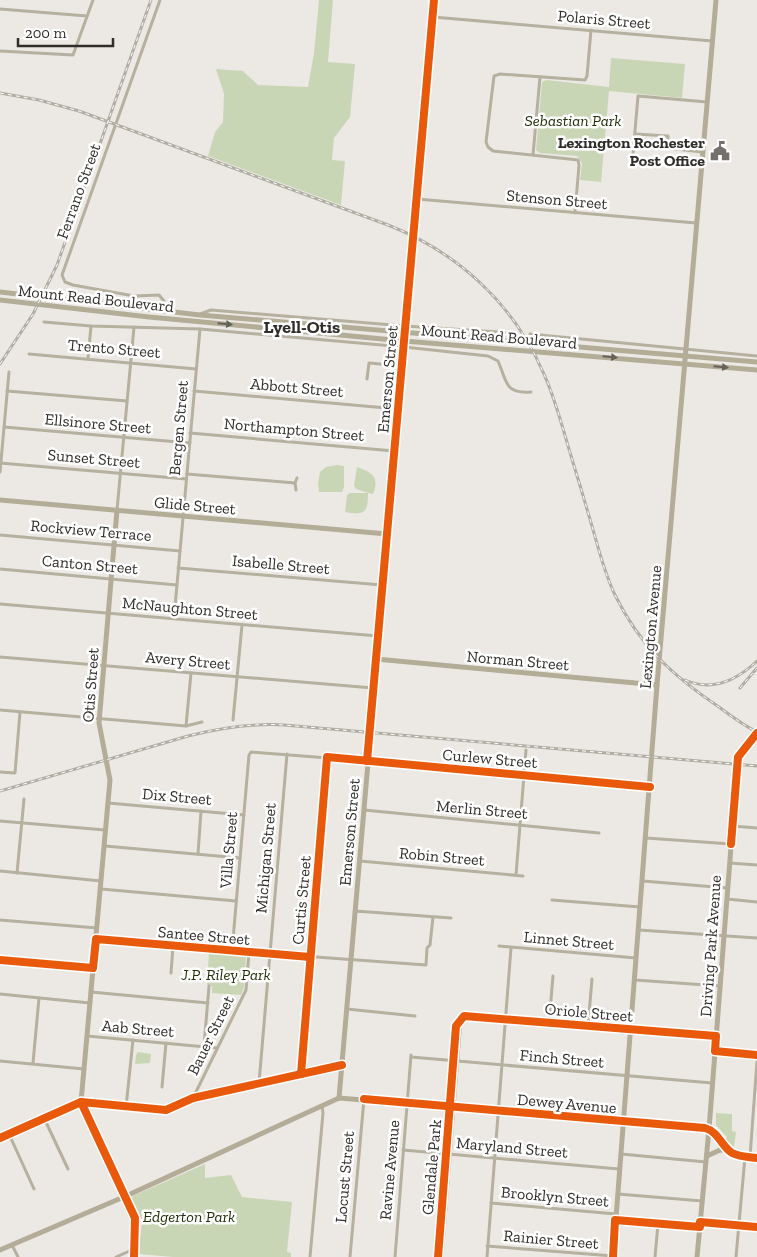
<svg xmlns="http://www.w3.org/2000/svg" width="757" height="1257" viewBox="0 0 757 1257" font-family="'Zilla Slab',serif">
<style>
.green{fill:#c9d6b5}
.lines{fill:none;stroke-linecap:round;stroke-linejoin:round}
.street{stroke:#b6b09f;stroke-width:3}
.secondary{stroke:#b3ad98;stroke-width:5}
.rail-casing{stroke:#b0ada2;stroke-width:3}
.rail{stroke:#fff;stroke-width:1;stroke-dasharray:4;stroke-linecap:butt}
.cycleway-casing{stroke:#fff;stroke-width:11}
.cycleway{stroke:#e8590c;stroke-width:8}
.oneway{fill:#646157}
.labels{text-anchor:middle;stroke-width:5;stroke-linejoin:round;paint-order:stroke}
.street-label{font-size:16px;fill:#302e2b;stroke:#fff}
.park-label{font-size:16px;font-style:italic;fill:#213009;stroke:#fff}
.poi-label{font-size:16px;font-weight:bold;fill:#302e2b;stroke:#fff;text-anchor:end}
.neighbourhood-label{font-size:18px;font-weight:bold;fill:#302e2b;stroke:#fff}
</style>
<rect width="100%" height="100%" fill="#ece9e5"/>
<g class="green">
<path d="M319 0H333L328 62 355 64 350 117 334 138 332 160 345 161 341 205 208 156 215 132 223 122 224 94 216 69 243 71 258 85 308 87 314 53Z"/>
<path d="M611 58 685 64 682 98 609 91 601 182 580 180 582 163 577 156 540 153 536 150 542 82 546 80 609 87Z"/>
<path d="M337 465 344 466V487L342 492H319L318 483 320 472 326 467Z"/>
<path d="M357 467C372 472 380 477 373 494L368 493C368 512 365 516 345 512L347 495 350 493H368L356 489 354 486Z"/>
<path d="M209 952 246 956 244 987 241 995 212 993V986L207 985Z"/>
<path d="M138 1052 151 1054 150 1063 135 1064 136 1055Z"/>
<path d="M716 1113 732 1114V1131L736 1132 734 1147 728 1141 734 1148 730 1146 724 1138H727L726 1136 716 1125Z"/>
<path d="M205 1164V1178L231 1175 242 1197 292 1202 287 1252 291 1253V1257H173L139 1254 142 1220 132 1198 133 1196Z"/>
</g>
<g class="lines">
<g class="street">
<path d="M160 0 62 275 65 282 73 285 134 296 159 295 164 301V311"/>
<path d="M0 9 87 16"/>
<path d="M433 17 712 41"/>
<path d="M0 51 73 55 93 0"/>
<path d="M635 134 668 136 667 148 702 152"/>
<path d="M633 154 638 96 707 102"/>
<path d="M533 155 540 77"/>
<path d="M417 199 696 223"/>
<path d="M575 213 579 165 578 160 493 151 488 147 486 142 494 76 500 74 585 80 587 76 591 30"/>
<path d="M200 314 211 310 405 326 512 333"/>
<path d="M44 322 91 326 200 329 404 347 488 356 498 361C507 381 504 394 531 392"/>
<path d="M530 334 757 356"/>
<path d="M29 354 196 369"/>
<path d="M88 358 91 326"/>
<path d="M367 379 369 363 402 366"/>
<path d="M7 391 127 401"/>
<path d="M194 391 398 409"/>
<path d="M4 427 190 443"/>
<path d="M190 433 394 451"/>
<path d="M0 463 186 479"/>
<path d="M0 472 9 372"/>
<path d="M187 474 295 483"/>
<path d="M296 490 295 483 297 478"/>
<path d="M117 510 134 327"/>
<path d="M0 535 180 551"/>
<path d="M178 568 382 585"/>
<path d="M0 569 177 585"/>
<path d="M0 604 378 636"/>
<path d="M174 618 200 329"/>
<path d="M0 657 373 688"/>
<path d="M0 710 186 726 202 722"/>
<path d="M233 720 242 625"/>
<path d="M186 726 191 673"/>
<path d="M0 772 15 773 20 712"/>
<path d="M108 803 244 815"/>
<path d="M364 810 599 833"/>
<path d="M0 821 105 830"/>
<path d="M733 826 757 828"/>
<path d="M646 838 731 844"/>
<path d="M105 846 240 858"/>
<path d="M198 854 201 811"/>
<path d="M360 861 523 876"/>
<path d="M730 863 757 865"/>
<path d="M0 871 101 881"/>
<path d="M17 873 24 799"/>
<path d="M516 875 526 750"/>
<path d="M643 881 727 888"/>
<path d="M101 889 236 901"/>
<path d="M727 899 757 902"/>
<path d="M552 900 640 907"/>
<path d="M355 911 451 918"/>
<path d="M0 920 97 928"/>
<path d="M639 930 757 938"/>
<path d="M96 939 232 951 426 965 427 948 430 945 433 917"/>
<path d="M499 946 636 958"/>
<path d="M232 951 249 755 251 752 367 761 650 787"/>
<path d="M0 960 93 968"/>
<path d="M171 973 173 946"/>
<path d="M635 980 720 986"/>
<path d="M91 992 208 1003"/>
<path d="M0 994 90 1003"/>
<path d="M347 1009 415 1016"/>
<path d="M549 1023 553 976"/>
<path d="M588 1026 592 979"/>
<path d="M87 1036 217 1048"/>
<path d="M204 1046 209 986"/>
<path d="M715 1051 757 1055"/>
<path d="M411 1057 712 1083"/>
<path d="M0 1061 84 1069"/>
<path d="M33 1063 39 998"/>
<path d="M301 1074 327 757"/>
<path d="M259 1083 287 754"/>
<path d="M162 1087 166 1043"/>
<path d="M193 1098 246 990 249 952"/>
<path d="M126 1107 133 1040"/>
<path d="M44 1118 68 1169"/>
<path d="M9 1134 34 1189"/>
<path d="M0 1138 81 1102 166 1110 193 1098 342 1065"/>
<path d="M403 1150 619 1169"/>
<path d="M621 1154 706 1162"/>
<path d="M750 1157 757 1061"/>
<path d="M618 1194 702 1201"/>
<path d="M491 1203 616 1214"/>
<path d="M616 1220 699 1227"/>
<path d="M700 1222 757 1227"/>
<path d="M12 1245 18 1257"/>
<path d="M487 1246 613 1256"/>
<path d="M116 1257 134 1249"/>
<path d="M310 1257 323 1113 322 1106"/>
<path d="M350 1257 364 1099"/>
<path d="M395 1257 411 1055"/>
<path d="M438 1257 456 1026 463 1017 466 1016 716 1036"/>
<path d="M442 1257 461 1020"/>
<path d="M487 1257 511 948"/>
<path d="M655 1257 658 1224"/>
<path d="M736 1257 745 1157"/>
</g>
<g class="secondary">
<path d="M0 292 200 315 757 362"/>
<path d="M0 300 149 317 404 341 757 370"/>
<path d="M0 500 387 534"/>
<path d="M117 510 99 723 110 780 81 1102 135 1218 134 1257"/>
<path d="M376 659 657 685"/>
<path d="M339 1098 434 0"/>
<path d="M707 1156 720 1150H729"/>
<path d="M0 1250 126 1196 339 1098 705 1128C719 1132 721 1146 732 1153 740 1157 749 1157 757 1158"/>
<path d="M613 1257 657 685 716 0"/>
<path d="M697 1257 709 1129 738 757 757 733"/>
</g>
<defs>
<g id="rail">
<path d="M0 93 39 100 79 111 388 225C457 252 513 303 543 372 552 391 558 412 564 432 572 460 581 488 589 516 597 542 603 570 615 595 640 646 673 676 719 707 731 716 743 725 757 732"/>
<path d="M0 364 33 314 57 265 151 0"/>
<path d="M685 680C712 692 737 680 757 661"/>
<path d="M740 688 757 668"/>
<path d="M0 791 188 736C220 728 251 723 284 725L757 766"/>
</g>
</defs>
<use href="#rail" class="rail-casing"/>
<use href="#rail" class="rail"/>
<defs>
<g id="cycleway">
<path d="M367 761 434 0"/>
<path d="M731 844 738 757 757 733"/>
<path d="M0 960 93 968 96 939 310 957"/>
<path d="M301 1074 327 757 650 787"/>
<path d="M364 1099 705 1128C719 1132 721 1146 732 1153 740 1157 749 1157 757 1158"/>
<path d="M81 1102 135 1218 134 1257"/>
<path d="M0 1138 81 1102 166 1110 193 1098 342 1065"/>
<path d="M438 1257 456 1026 464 1016 716 1036 715 1051 757 1055"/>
<path d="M613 1257 615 1220 700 1227V1222L757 1227"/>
</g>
</defs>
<use href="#cycleway" class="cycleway-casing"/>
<use href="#cycleway" class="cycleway"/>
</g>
<defs><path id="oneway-solid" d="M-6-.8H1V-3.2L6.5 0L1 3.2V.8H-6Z" transform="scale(1.25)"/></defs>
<g class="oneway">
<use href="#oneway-solid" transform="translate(225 324) rotate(5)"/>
<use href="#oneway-solid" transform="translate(610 357) rotate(5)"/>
<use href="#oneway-solid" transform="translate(721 367) rotate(5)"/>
</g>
<defs>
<symbol id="civic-bare" viewBox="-9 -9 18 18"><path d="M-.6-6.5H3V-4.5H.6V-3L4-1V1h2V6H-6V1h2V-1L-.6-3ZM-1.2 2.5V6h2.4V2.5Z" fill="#726f6c" stroke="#fff" stroke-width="2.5" paint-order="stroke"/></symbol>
</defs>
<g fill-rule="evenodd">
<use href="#civic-bare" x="706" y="137" width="28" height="28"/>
</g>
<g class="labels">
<g class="street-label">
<text transform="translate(604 19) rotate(5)" y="6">Polaris Street</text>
<text transform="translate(78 191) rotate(-70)" y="6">Ferrano Street</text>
<text transform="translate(557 199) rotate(5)" y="6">Stenson Street</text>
<text transform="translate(96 298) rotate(6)" y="6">Mount Read Boulevard</text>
<text transform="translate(499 336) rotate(5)" y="6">Mount Read Boulevard</text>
<text transform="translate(114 348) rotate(5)" y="6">Trento Street</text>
<text transform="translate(387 379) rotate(-85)" y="6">Emerson Street</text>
<text transform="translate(297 387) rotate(5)" y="6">Abbott Street</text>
<text transform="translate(98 423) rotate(5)" y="6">Ellsinore Street</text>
<text transform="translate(178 428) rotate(-85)" y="6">Bergen Street</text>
<text transform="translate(294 429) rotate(5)" y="6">Northampton Street</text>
<text transform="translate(94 458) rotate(5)" y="6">Sunset Street</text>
<text transform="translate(195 505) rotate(5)" y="6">Glide Street</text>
<text transform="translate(91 530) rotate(5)" y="6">Rockview Terrace</text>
<text transform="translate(90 564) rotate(5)" y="6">Canton Street</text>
<text transform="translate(281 564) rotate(5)" y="6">Isabelle Street</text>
<text transform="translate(190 608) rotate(5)" y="6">McNaughton Street</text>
<text transform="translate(650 627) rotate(-85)" y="6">Lexington Avenue</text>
<text transform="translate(188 660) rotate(5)" y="6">Avery Street</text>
<text transform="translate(518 660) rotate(5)" y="6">Norman Street</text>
<text transform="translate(90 685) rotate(-86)" y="6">Otis Street</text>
<text transform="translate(490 758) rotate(5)" y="6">Curlew Street</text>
<text transform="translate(177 796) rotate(5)" y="6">Dix Street</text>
<text transform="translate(482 809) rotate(5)" y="6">Merlin Street</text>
<text transform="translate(349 832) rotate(-85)" y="6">Emerson Street</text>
<text transform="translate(228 850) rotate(-85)" y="6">Villa Street</text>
<text transform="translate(442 856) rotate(5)" y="6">Robin Street</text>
<text transform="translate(265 858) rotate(-85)" y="6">Michigan Street</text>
<text transform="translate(301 900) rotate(-85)" y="6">Curtis Street</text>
<text transform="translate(204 935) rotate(5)" y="6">Santee Street</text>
<text transform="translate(569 940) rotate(5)" y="6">Linnet Street</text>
<text transform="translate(710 946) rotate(-86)" y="6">Driving Park Avenue</text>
<text transform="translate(589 1012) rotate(5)" y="6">Oriole Street</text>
<text transform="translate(138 1028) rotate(5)" y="6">Aab Street</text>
<text transform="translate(210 1035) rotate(-64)" y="6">Bauer Street</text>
<text transform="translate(562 1058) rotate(5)" y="6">Finch Street</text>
<text transform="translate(567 1103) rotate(5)" y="6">Dewey Avenue</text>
<text transform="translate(512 1147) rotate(5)" y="6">Maryland Street</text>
<text transform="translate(431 1167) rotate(-85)" y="6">Glendale Park</text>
<text transform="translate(389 1170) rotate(-85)" y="6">Ravine Avenue</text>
<text transform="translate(344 1177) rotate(-85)" y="6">Locust Street</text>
<text transform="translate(555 1196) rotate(5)" y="6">Brooklyn Street</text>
<text transform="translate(551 1239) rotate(5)" y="6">Rainier Street</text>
</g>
<g class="park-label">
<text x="573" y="126">Sebastian Park</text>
<text x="226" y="980">J.P. Riley Park</text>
<text x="189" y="1222">Edgerton Park</text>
</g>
<g class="poi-label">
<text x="705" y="148">Lexington Rochester<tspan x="705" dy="18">Post Office</tspan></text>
</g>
<g class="neighbourhood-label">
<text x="302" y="333">Lyell-Otis</text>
</g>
</g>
<path d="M18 38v8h95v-8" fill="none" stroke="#302e2b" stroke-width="2.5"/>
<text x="25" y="38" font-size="15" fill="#302e2b" stroke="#ffffff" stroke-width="4" paint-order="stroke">200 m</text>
</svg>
